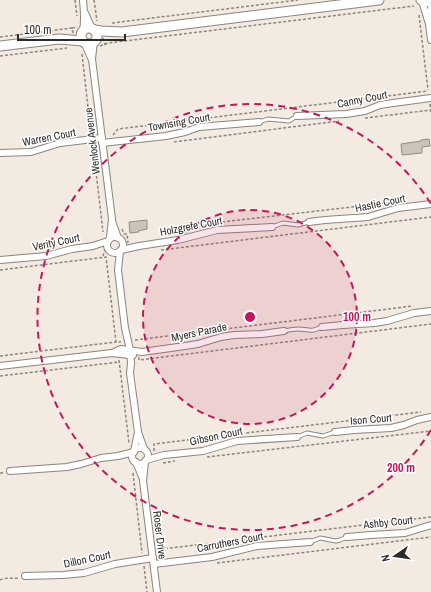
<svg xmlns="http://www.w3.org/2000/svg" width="431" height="592" viewBox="0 0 431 592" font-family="'Archivo Narrow',sans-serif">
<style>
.building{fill:#ccc3bb;stroke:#948b84}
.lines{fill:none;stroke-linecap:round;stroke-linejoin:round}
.lane-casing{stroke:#8c857c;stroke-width:5}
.street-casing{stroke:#8c857c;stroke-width:8}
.secondary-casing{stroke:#8c857c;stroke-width:11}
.path{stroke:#8c8680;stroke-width:1.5;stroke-dasharray:3 2;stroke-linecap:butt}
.lane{stroke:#fff;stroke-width:3}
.street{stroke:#fff;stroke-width:6}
.secondary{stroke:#fff;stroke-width:9}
.ring{fill:none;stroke:#c2185b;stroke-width:2;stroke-dasharray:7 5}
.labels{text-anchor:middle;stroke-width:3;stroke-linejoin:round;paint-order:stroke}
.street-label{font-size:11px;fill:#2d2a27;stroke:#fff}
.centre{fill:#c2185b;stroke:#fff;stroke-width:2}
.ring-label{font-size:12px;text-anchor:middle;font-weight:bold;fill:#c2185b;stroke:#fff;stroke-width:3;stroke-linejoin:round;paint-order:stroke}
</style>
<rect width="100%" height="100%" fill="#f3ebe2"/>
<g class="building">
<path d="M429 139 430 146 422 147V153L402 155 401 144 421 141V140Z"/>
<path d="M147 220V229L138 231 139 232 130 233 129 222Z"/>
</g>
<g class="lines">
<defs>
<g id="lane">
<path d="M259 122 268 119 289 121 297 116"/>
<path d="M272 227 283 223 298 225 309 222"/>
<path d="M284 331C289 330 293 329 298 329 310 329 308 333 322 327"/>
<path d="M297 437 307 433 323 436 335 432"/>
<path d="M310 542 320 538 336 541 340 540 347 537"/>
</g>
<g id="street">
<path d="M422 1 429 24 431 40"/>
<path d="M85 13 92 29"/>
<path d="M429 21 431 8"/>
<path d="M83 31C85 20 84 10 83 0"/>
<path d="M94 41 92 59 112 219 110 237 109 240"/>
<path d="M84 42 91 58"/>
<path d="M297 116 346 114 365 111 380 105 393 103 431 98"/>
<path d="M102 143 166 136 185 132 199 127 259 122"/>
<path d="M0 153 31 152 60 143 102 138"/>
<path d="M112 221 118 238"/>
<path d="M309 222 325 220 368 217 398 208 431 204"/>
<circle cx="115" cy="245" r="8"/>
<path d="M121 250 139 246 178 240 217 230 272 227"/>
<path d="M120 251 118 270 125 328 128 341 130 350 131 363 130 373 138 432 144 449"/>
<path d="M0 260 46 256 72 249 93 246 108 241"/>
<path d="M322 327 343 325 374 323 387 321 414 313 431 311"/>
<path d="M112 353 121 349 142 352 185 346 198 344 221 337 234 335 262 334 284 331"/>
<path d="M0 366 112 353 129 355H133"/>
<path d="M335 432 354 430 391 428 404 425 417 420 431 417"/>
<circle cx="140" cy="456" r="8"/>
<path d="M134 451 138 432"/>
<path d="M146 460 164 455 203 451 237 441 297 437"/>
<path d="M136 462 143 479"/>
<path d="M145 462 143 481 157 592"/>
<path d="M10 471 67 467 81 464 101 458 118 456 134 452"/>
<path d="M347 537 371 535 405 533 431 525"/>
<path d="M154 564 212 557 257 546 310 542"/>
<path d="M25 576 63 575 84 573 115 564 153 558"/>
</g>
<g id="secondary">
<path d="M421 0 426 2 431 1"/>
<circle cx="89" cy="36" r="8"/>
<path d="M94 30 102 31 122 32 379 0"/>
<path d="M0 46 59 39 83 41"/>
</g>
</defs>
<use href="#lane" class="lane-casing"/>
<use href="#street" class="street-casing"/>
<use href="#secondary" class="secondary-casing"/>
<g class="path">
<path d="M75 0 77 16"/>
<path d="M94 0 97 21"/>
<path d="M419 15 428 90"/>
<path d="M112 23 298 0"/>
<path d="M73 33 72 28 77 27"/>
<path d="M0 37 72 28"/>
<path d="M103 38 105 45"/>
<path d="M100 46 108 43 414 6"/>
<path d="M82 54 91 134"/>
<path d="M0 56 67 48"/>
<path d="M430 104 431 114"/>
<path d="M365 118 431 110"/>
<path d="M113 135 118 129 428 91"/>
<path d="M174 142 339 121"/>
<path d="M93 146 103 232"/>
<path d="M222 222 395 202"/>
<path d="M122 229 124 234H127L128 243"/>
<path d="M168 236V229L213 224"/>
<path d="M161 250 431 217"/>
<path d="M103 256 105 249"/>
<path d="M0 270 106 257 116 342H121"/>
<path d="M135 340 413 306"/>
<path d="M0 356 116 342"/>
<path d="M139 357V360L431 324"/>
<path d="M119 360 129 443"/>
<path d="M0 376 119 362"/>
<path d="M154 451V444L421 412"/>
<path d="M207 457 431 431"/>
<path d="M163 463 175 461"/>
<path d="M0 473H4"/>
<path d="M133 473 142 553"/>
<path d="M163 556 162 549 431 517"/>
<path d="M217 563 431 537"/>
<path d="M144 566 147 592"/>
<path d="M0 580C5 577 13 579 19 578"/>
</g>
<use href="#lane" class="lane"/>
<use href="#street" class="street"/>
<use href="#secondary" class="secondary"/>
</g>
<circle cx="250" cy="317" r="107" fill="#c2185b" fill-opacity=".12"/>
<g class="ring">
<circle cx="250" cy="317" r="107"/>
<path d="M431 430A213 213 0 1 1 431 204"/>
</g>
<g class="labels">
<g class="street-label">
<text transform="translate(362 99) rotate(-11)" y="4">Canny Court</text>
<text transform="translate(179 122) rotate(-10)" y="4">Townsing Court</text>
<text transform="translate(49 137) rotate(-11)" y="4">Warren Court</text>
<text transform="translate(92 141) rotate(-97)" y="4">Wenlock Avenue</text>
<text transform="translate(380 203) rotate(-12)" y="4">Hastie Court</text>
<text transform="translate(191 226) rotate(-11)" y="4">Holzgrefe Court</text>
<text transform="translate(56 242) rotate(-12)" y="4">Verity Court</text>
<text transform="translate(199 332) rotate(-12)" y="4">Myers Parade</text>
<text transform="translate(371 419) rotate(-5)" y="4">Ison Court</text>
<text transform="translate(216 436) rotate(-12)" y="4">Gibson Court</text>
<text transform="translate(388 522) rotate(-6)" y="4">Ashby Court</text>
<text transform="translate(160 535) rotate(83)" y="4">Roser Drive</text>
<text transform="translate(230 542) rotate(-11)" y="4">Carruthers Court</text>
<text transform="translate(87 559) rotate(-12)" y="4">Dillon Court</text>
</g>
</g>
<circle cx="250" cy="317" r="6" class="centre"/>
<g class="ring-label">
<text x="357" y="321">100 m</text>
<text x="401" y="472">200 m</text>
</g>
<g transform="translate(395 556) rotate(257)" stroke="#ffffff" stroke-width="3" paint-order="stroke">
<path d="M0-3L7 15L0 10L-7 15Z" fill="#2d2a27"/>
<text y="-6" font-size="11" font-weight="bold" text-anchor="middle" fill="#2d2a27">N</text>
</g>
<path d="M18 34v6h107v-6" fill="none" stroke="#2d2a27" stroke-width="2"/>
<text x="24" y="34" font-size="12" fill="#2d2a27" stroke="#ffffff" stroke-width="3" paint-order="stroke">100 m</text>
</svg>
